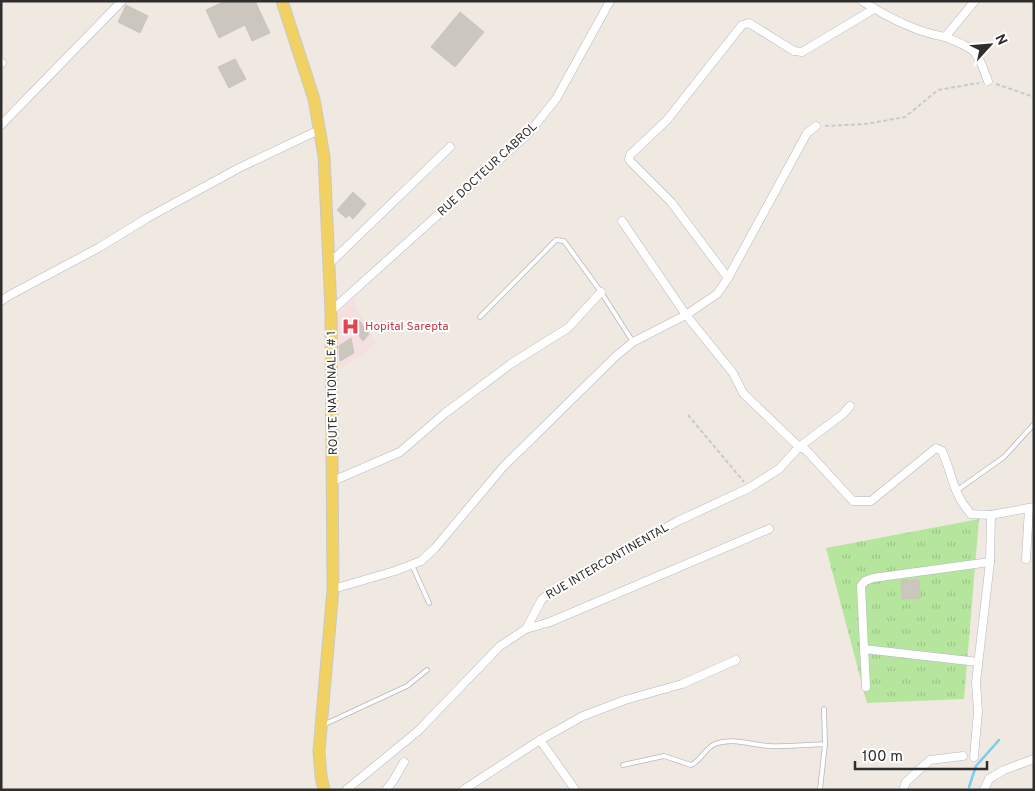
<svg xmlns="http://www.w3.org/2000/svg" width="1035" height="791" viewBox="0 0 1035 791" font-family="Overpass,sans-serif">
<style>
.medical{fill:#f5dfe0}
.grass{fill:url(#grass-tufts)}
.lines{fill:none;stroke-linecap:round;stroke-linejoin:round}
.stream{stroke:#75cff0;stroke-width:2.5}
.building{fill:#cbc7bf;stroke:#cbc5ba}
.service-casing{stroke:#b4b7c1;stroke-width:5.5}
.minor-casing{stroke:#b4b7c1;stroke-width:9}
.primary-casing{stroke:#c9c9c9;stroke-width:13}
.path{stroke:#c9c9c9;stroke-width:2;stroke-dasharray:4 2.5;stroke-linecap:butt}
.service{stroke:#fff;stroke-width:4}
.minor{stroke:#fff;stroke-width:8}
.primary{stroke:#f2d163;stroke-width:11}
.labels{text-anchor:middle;stroke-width:4;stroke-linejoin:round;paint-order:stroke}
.street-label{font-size:12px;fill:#2e2e2e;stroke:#fff}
.health-label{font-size:12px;fill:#be3a42;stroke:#fff;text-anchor:start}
</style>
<defs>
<pattern id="grass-tufts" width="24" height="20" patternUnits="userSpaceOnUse" patternTransform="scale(1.25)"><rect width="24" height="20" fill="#b6e59e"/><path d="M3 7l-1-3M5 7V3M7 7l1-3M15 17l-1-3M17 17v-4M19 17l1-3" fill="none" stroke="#9dc588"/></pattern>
</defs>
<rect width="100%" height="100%" fill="#efe9e1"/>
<path class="medical" d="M352 298 359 313 376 343 362 355 343 367 340 365 338 360 335 317Z"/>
<path class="grass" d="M979 519 964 699 867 703 826 548Z"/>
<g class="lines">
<path class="stream" d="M969 787 976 766 999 740"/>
</g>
<g class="building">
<path d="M225 1H255L270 33 252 41 245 25 219 38 206 10Z"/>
<path d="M126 5 148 16 140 33 118 22Z"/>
<path d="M460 12 484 32 455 67 431 47Z"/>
<path d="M235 59 246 79 229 88 218 67Z"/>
<path d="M353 192 366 204 353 219 349 215 346 218 337 210Z"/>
<path d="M359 320 369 334 363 341 352 327Z"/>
<path d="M351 338 354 353 340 361 339 346Z"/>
<path d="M919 580 920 598 902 599 901 581Z"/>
</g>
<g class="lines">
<defs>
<g id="service">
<path d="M480 317 556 240 564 241 601 292 633 342"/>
<path d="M956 491 1004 457 1034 424"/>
<path d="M412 565 429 603"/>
<path d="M323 725 407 686 427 670"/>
<path d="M623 765 664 756 691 765C701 761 705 748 715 744 732 737 752 745 769 746 787 747 807 745 825 744"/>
<path d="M820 790 825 744 824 709"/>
</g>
<g id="minor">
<path d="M862 1C887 17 916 32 945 37L974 2"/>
<path d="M945 37C977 50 976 49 988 81"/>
<path d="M1 64 2 63"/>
<path d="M1 125 122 1"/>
<path d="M622 221 686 315 733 373 743 393 799 447 806 450 853 501H871L936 448 942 451C953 475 952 493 971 514L991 515 1034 507"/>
<path d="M329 264 450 147"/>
<path d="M728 278 671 202 631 162 629 159 630 155 667 120 742 25 749 23 794 51 802 52 874 9"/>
<path d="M1 301 10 295 100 247 147 218 239 168 319 130"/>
<path d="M331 311 528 134 556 99 610 1"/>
<path d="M333 481 400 452 444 414 512 363 568 328 601 292"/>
<path d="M1026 559 1029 508"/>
<path d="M333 589 395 571 421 561 435 548 503 467 616 356 633 342 686 315 717 294 728 278 807 133 816 126"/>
<path d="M526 629 550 622 769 529"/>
<path d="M864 649 978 662"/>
<path d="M866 687 861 586 865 581 873 578 990 562"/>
<path d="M540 740 574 788"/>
<path d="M974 757 978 711 976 682 990 562 991 515"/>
<path d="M346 790 418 731 500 646 526 629 542 599 565 583 678 521 749 488 779 469 799 447 843 414 850 406"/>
<path d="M386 790 393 781 404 762"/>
<path d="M463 790 540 740 583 716 625 700 682 684 736 660"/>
<path d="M903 790 906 782 930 760 963 756"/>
<path d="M984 790 989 779 1004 770 1034 759"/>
</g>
<path id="primary" d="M282 1 314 99 324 156 331 311 333 589 319 751 321 776 324 790"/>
</defs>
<use href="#service" class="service-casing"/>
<use href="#minor" class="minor-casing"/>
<use href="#primary" class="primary-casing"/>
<g class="path">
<path d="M996 84 1034 97"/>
<path d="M825 126 866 124 905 117 938 90 979 83"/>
<path d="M688 415 744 482"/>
</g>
<use href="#service" class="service"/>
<use href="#minor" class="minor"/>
<use href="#primary" class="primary"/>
</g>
<defs>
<symbol id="hospital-bare" viewBox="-9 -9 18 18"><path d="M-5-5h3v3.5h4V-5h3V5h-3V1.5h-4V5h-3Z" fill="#e0444e" stroke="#fff" stroke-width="2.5" paint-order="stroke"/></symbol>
</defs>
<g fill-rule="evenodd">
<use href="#hospital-bare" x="338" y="314" width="25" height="25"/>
</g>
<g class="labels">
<g class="street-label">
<text transform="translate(487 169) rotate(-43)" y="4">RUE DOCTEUR CABROL</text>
<text transform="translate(332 393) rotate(-91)" y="4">ROUTE NATIONALE # 1</text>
<text transform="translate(607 561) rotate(-30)" y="4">RUE INTERCONTINENTAL</text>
</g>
<g class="health-label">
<text x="365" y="330">Hopital Sarepta</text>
</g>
</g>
<rect width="1035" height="791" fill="none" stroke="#2e2e2e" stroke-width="5"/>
<g transform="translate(990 45) rotate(64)" stroke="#ffffff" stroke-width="4" paint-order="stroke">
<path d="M0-4L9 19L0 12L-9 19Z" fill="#2e2e2e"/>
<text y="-8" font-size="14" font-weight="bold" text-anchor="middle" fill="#2e2e2e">N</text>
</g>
<path d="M855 761v8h132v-8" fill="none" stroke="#2e2e2e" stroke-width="2.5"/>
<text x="862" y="761" font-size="15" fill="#2e2e2e" stroke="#ffffff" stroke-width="4" paint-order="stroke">100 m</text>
</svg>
